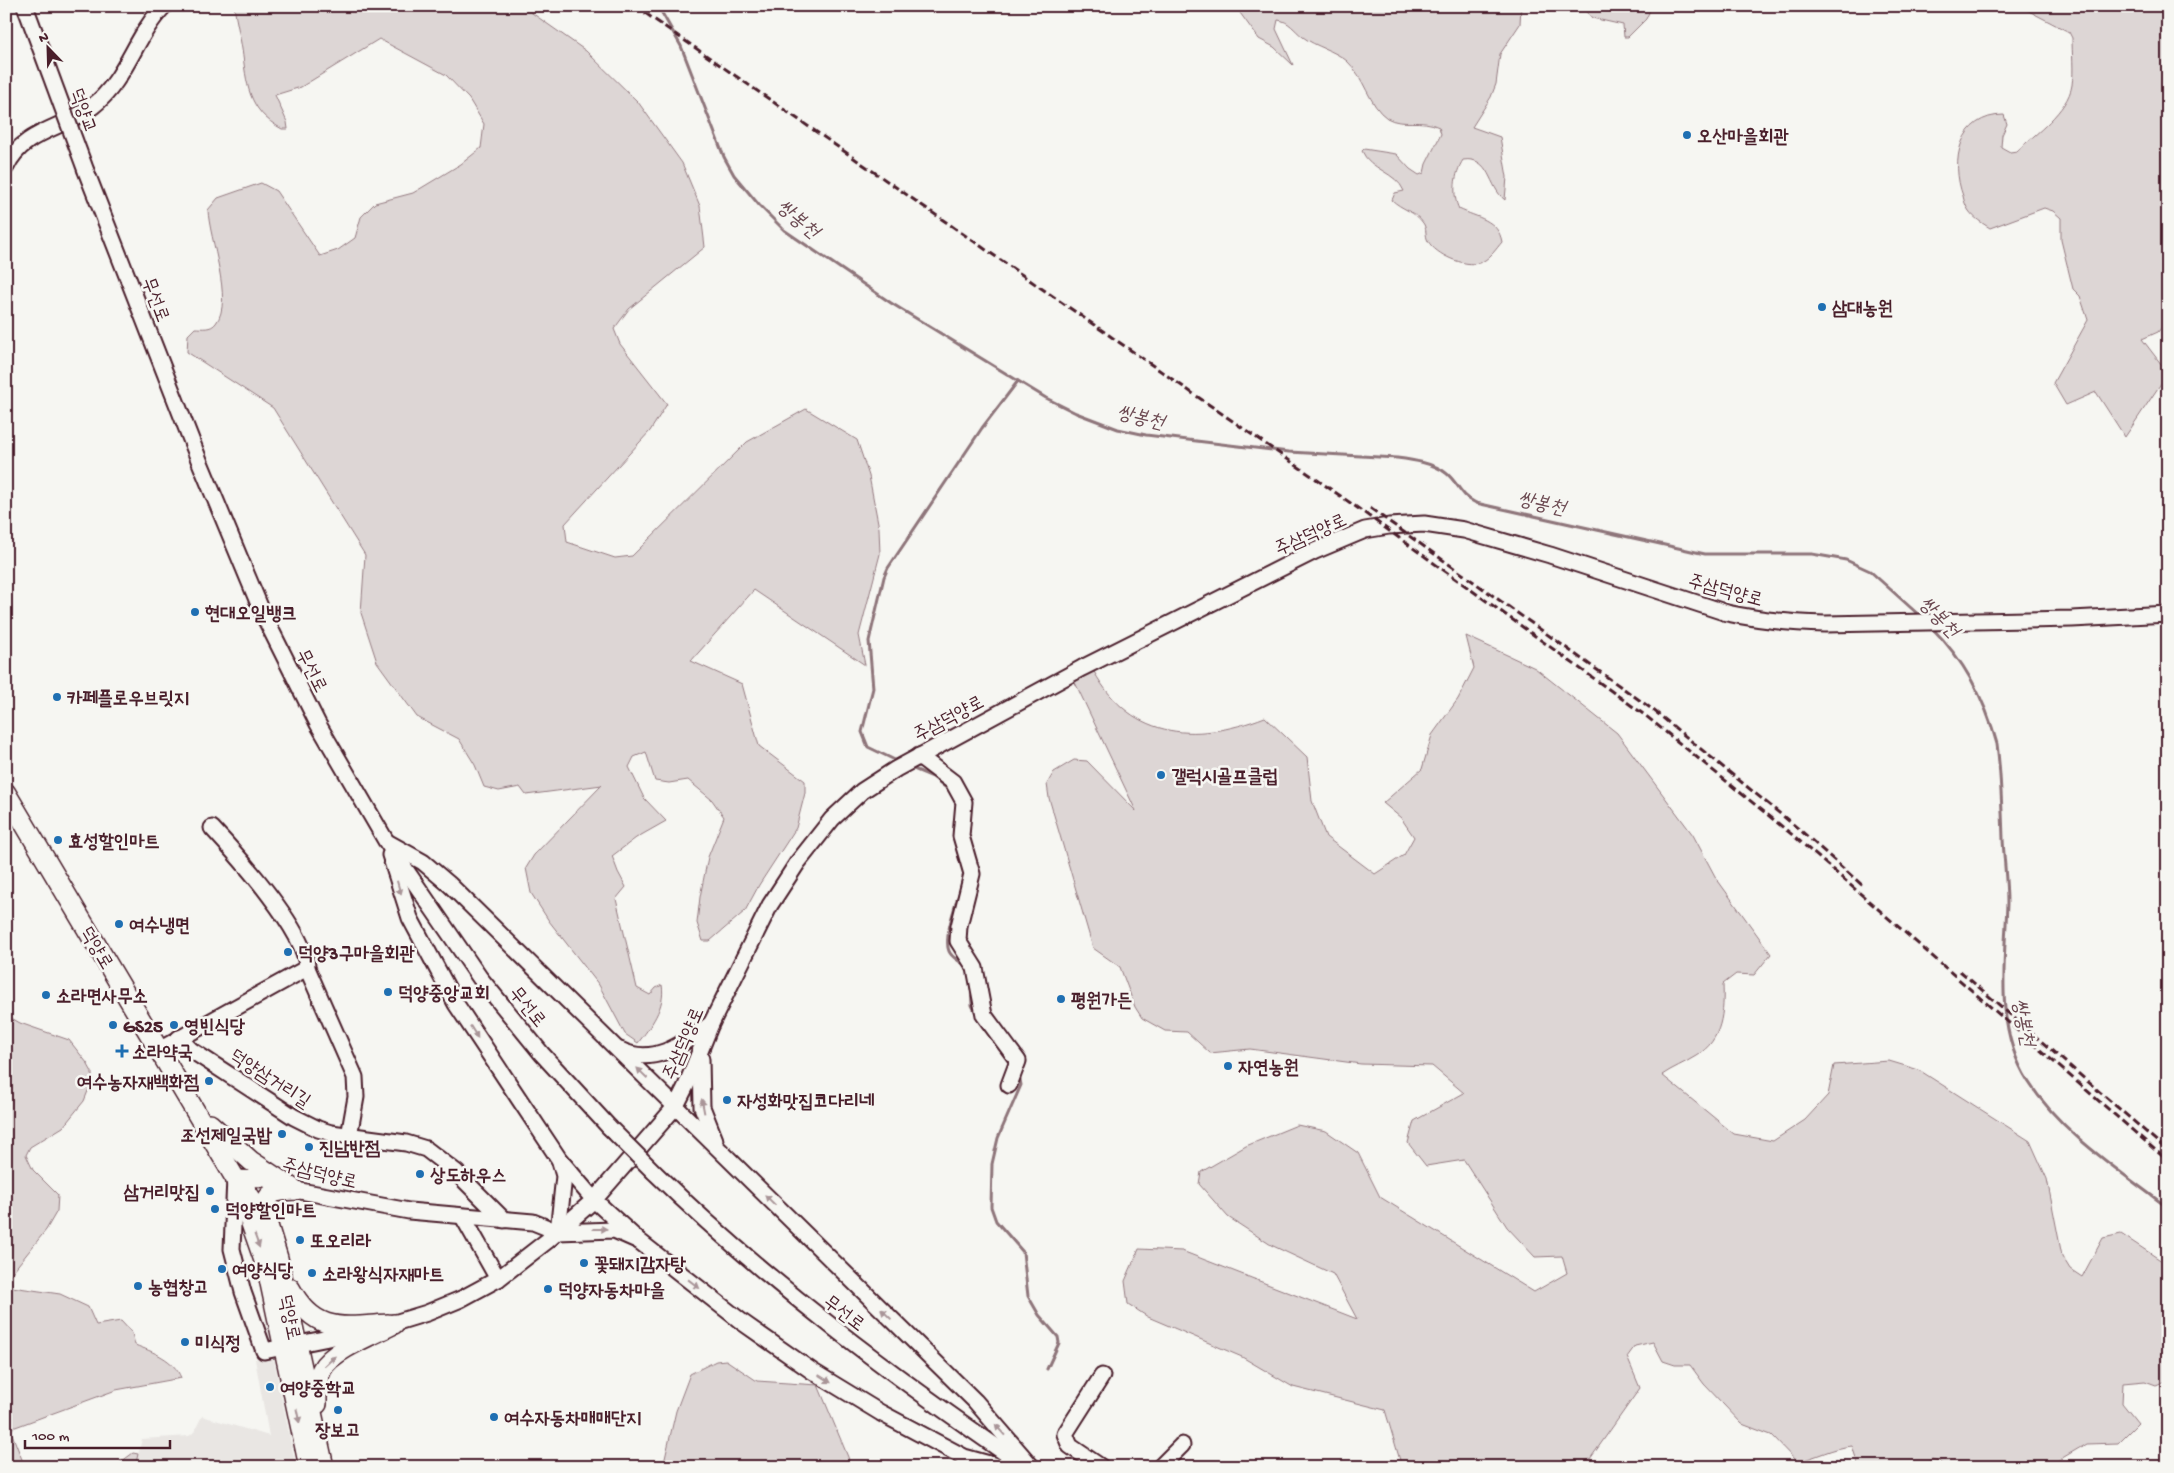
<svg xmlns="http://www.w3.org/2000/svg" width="2174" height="1473" viewBox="0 0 2174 1473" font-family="'Gochi Hand','Poor Story',sans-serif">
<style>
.built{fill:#e9e6e3}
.green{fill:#ddd6d5;stroke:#947a80}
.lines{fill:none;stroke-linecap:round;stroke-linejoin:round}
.stream{stroke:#8e747a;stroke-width:3}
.minor-casing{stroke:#4a1f2b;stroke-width:19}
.major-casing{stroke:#4a1f2b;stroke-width:22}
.minor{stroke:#f6f6f2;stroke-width:15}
.major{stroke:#f6f6f2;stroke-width:19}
.rail{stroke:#4a1f2b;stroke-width:3;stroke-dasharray:8 4;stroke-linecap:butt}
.minor-bridge-casing{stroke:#4a1f2b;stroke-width:19;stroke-linecap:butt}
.minor-bridge{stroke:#f6f6f2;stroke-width:15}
.oneway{fill:#a99598}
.poi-dot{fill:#1f6fb2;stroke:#f6f6f2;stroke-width:2}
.labels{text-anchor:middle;stroke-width:5;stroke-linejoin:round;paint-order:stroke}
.street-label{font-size:19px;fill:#4a1f2b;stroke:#f6f6f2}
.poi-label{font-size:19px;font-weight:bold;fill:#4a1f2b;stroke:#f6f6f2;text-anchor:start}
.water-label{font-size:20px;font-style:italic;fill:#6c4a52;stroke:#f6f6f2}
</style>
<rect width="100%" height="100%" fill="#f6f6f2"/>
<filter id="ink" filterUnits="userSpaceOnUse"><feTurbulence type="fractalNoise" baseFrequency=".02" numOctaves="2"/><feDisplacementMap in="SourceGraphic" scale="10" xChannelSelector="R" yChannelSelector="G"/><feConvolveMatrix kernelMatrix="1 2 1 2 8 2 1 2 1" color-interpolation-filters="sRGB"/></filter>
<g filter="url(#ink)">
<path class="built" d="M273 1355 296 1467H135L142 1439 189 1436 194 1432 202 1416 269 1436 255 1359Z"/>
<g class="green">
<path d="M234 6H522L586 51 638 102 682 163 700 206 705 247 629 309 614 329 620 344 667 404 650 431 565 524 567 542 615 558 632 556 747 442 806 409 857 440 869 476 879 528 880 554 859 635 865 665 754 590 691 661 742 684 759 746 805 781V793L796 828 759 885 745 911 710 941H703L697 923 700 897 708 857 724 817 712 800 688 780 669 783 655 781 646 752 634 757 629 767 644 798 666 821 636 838 612 856 618 872 626 887 616 899 637 988 650 995 656 988 662 985C666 1007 650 1027 638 1043L625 1034 599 985 549 921 531 893 526 868 534 855 602 785 526 795 520 787 499 791 484 787 475 765 459 739 417 717 377 662 361 613 365 555 273 408 187 352 188 335 195 328C202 328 211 330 216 323 234 301 209 238 208 210L218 198 261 183 276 191 320 256 338 250 355 238 361 217 375 203 413 193 461 164 481 148 484 124 469 99 446 75 379 39 301 87 275 95 287 122 288 129H282C247 110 247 84 242 49 240 35 236 21 234 6Z"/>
<path d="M1235 6H1521L1520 24 1500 54 1496 84 1491 97 1472 127 1500 137 1507 177 1505 200C1488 187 1491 156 1463 160 1454 174 1452 195 1459 209 1477 218 1498 219 1502 242 1496 249 1489 260 1479 263 1464 267 1436 255 1428 241 1425 236 1427 228 1423 223 1416 212 1401 209 1392 200L1395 193 1404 191C1396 172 1370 170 1362 151L1364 149 1396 154 1410 169 1419 175 1424 173 1426 164 1441 134 1439 127C1421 118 1402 127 1387 118 1369 106 1364 76 1347 61 1334 50 1316 47 1303 37 1294 30 1289 21 1278 20L1276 29 1293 65 1274 47 1259 39Z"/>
<path d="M1582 6H1652L1646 19 1628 37H1624L1623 25 1592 18Z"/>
<path d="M2012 6H2168V319L2158 332 2142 339 2168 373 2125 437 2096 392 2066 405 2053 383 2088 320 2080 296 2073 289 2061 240V218L2053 211 2044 208 1990 228C1982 223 1974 218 1969 211 1966 207 1964 201 1963 196 1950 161 1959 115 2004 115L2007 124 2002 135 2001 147 2010 152 2017 151C2035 134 2068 111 2072 85 2074 71 2072 53 2072 38L2069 32 2021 7Z"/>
<path d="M1466 636 1535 668 1617 733 1693 835 1716 878 1771 954 1754 975 1736 974 1723 984C1724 1011 1723 1040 1696 1056 1685 1063 1672 1068 1662 1075L1734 1134 1773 1141 1805 1120 1828 1095 1834 1065 1889 1061 1919 1070 2030 1141 2047 1179 2062 1256 2070 1269 2082 1277 2103 1238 2121 1234 2168 1265V1380L2156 1385 2145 1381 2123 1383 2122 1403 2138 1423 2118 1443 2086 1444 2047 1467H1945L1939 1461 1932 1459 1919 1467H1859L1852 1446C1832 1448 1817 1457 1797 1462L1771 1435 1742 1424 1704 1384 1690 1365H1675L1663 1361 1653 1342 1635 1346 1627 1357 1640 1388 1590 1459 1578 1467H1402L1385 1410 1293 1387 1242 1357 1148 1317 1128 1304 1125 1281 1139 1249 1182 1251 1357 1319 1333 1274 1271 1245 1228 1217 1199 1184 1201 1172 1246 1146 1297 1125 1326 1131 1358 1153 1380 1197 1534 1292 1567 1273 1562 1256 1535 1257 1507 1227 1464 1160 1426 1166 1408 1143 1414 1121 1464 1093 1432 1066 1361 1064 1250 1049 1210 1053 1187 1032 1165 1031 1142 1018 1135 1007 1120 967 1093 948 1049 798 1047 784 1054 772 1074 760 1087 761 1136 811 1071 674 1090 664C1127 739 1193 745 1265 717L1307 757 1312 801 1326 837 1375 874 1404 855 1414 837 1401 818 1383 803 1422 769 1432 735 1458 699 1474 668Z"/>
<path d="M6 1015 20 1023 69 1040 87 1063 92 1072V1081L84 1101 63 1127 30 1147 26 1155 33 1170 58 1195 57 1211 46 1230 10 1275 12 1287 60 1294 88 1307 96 1325 121 1321 132 1333 135 1345C153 1352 174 1359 181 1378L116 1390 10 1429 23 1462 29 1467H6Z"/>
<path d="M726 1360 757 1381 818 1385 848 1457 850 1464 848 1467H663L676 1411 690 1374 716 1361Z"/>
<path d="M133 1453 138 1454 135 1467H114Z"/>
</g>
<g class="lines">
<g class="stream">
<path d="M658 6 681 46 724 157 734 175 759 205 784 230 891 303 1046 398 1076 413 1118 429 1146 435 1289 452 1397 458C1412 460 1434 463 1446 473 1458 482 1460 496 1476 503L1705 554H1812L1846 560 1870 571 1920 616"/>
<path d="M1932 628C1964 660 1985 699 1997 744 2001 775 2002 807 2003 839 2004 860 2007 882 2007 903 2005 963 1994 1027 2028 1081 2062 1134 2119 1170 2168 1208"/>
<path d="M899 762 868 747 862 732 873 688 869 641 884 577 888 568 982 428 1018 381"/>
<path d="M909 767 933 777 950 791"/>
<path d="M960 891C956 904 942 941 950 953 953 958 960 962 965 965"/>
<path d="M971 987 972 1005 978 1017"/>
<path d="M1019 1075 1021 1085 998 1138 992 1164 991 1207 996 1221 1023 1252 1028 1296 1039 1315 1058 1337 1059 1343 1047 1369"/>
</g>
<defs>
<g id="minor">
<path d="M6 167C23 130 64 129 93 106 126 80 135 36 164 6"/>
<path d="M86 171 199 460 263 614 318 724 386 841 480 978 542 1054 609 1127"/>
<path d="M919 756 953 782 964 802 961 836 972 874 959 926 958 941 975 968 984 1015 1018 1061 1009 1085"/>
<path d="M212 828C237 855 307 932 307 968L355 1077 356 1097 349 1136"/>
<path d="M389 843 423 862 450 885 975 1401 1032 1467"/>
<path d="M390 855 410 918 456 1004 559 1159 594 1200 639 1241 742 1322 812 1371 881 1413 964 1457 1000 1467"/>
<path d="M179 1038 191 1050 294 1117 318 1129 331 1133 406 1143 426 1149 456 1172 504 1220"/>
<path d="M159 1050 307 968"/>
<path d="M620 1050C654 1067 684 1043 711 1024"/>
<path d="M701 1059 702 1107 715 1140"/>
<path d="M654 1172C768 1283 894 1377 1024 1466"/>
<path d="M463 1217 498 1279"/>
<path d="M558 1232 564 1176 560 1162"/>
<path d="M639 1241 614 1230 558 1232 533 1222 409 1211 295 1190 265 1179 235 1178 232 1249 243 1292 264 1351 378 1328 427 1313 461 1299 498 1279 547 1241 594 1200 676 1106 686 1086 711 1024 770 905 798 862 832 819 862 791 896 769 1082 668 1315 551 1365 530 1389 526 1424 524 1464 530 1550 555 1727 613C1759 620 1791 623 1825 624L2072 619 2168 614"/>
<path d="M1101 1467 1070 1446 1065 1434 1102 1376"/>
<path d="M1160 1467 1182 1445"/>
</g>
<g id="major">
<path d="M6 793 235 1178 267 1269 309 1467"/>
<path d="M210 1124 251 1161 295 1190"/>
<path d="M245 1189 267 1222 278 1258 324 1467"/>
<path d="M266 1221C263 1193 270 1191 295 1190"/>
<path d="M290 1288C315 1334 342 1327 388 1324"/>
<path d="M317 1404C317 1392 316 1380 322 1369 332 1350 375 1334 394 1324"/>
</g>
</defs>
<use href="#minor" class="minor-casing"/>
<use href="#major" class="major-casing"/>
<use href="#minor" class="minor"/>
<use href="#major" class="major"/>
<g class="rail">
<path d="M635 6 1352 504 1646 716 1795 837 2168 1161"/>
<path d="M1370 508 1652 709 1800 830 1862 885"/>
<path d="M1960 971 2168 1151"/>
</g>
<defs>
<g id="minor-bridge">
<path d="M25 6 86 171"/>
<path d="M609 1127 654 1172"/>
</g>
</defs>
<use href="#minor-bridge" class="minor-bridge-casing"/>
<use href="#minor-bridge" class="minor-bridge"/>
</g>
<defs><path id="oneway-solid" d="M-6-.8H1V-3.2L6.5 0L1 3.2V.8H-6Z" transform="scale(1.25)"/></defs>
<g class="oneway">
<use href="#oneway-solid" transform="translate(399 888) rotate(74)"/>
<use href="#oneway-solid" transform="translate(474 1032) rotate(58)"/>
<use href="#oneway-solid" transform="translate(642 1073) rotate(-136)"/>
<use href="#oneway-solid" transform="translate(703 1106) rotate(-101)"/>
<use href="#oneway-solid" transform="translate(770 1200) rotate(-135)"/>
<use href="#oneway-solid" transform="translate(600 1229)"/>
<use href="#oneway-solid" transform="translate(257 1241) rotate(70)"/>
<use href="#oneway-solid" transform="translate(694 1284) rotate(38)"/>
<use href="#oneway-solid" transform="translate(886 1314) rotate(-136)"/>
<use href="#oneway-solid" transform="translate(330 1361) rotate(-43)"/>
<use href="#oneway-solid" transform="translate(825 1379) rotate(32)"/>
<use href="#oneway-solid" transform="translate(298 1416) rotate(78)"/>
<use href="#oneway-solid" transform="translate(1000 1430) rotate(-131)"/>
</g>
</g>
<g class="poi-dot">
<circle cx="1687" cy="135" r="5"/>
<circle cx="1822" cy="307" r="5"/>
<circle cx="195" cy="612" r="5"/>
<circle cx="57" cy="697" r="5"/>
<circle cx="1161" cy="775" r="5"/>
<circle cx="58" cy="840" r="5"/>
<circle cx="119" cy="924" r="5"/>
<circle cx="288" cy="952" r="5"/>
<circle cx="388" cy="992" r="5"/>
<circle cx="46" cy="995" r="5"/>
<circle cx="1061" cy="999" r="5"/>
<circle cx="113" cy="1025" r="5"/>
<circle cx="174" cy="1025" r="5"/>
<path d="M119.5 1043.5h5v5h5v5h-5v5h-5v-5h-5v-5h5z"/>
<circle cx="1228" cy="1066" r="5"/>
<circle cx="209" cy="1081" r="5"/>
<circle cx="727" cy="1100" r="5"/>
<circle cx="282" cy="1134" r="5"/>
<circle cx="309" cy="1147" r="5"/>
<circle cx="420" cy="1174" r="5"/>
<circle cx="210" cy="1191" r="5"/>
<circle cx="215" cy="1209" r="5"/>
<circle cx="300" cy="1240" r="5"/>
<circle cx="584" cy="1263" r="5"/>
<circle cx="222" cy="1269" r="5"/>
<circle cx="312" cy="1273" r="5"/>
<circle cx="138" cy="1286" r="5"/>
<circle cx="548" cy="1289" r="5"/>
<circle cx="185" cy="1342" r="5"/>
<circle cx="270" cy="1387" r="5"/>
<circle cx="338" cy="1410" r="5"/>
<circle cx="494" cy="1417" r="5"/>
</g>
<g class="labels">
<g class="street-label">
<text transform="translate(85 110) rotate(70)" y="7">덕양교</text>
<text transform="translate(157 299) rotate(69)" y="7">무선로</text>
<text transform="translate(1310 533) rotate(-24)" y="7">주삼덕양로</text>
<text transform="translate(1726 589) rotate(15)" y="7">주삼덕양로</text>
<text transform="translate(313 670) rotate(63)" y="7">무선로</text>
<text transform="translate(948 717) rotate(-28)" y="7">주삼덕양로</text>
<text transform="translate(98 947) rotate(59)" y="7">덕양로</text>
<text transform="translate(529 1006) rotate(51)" y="7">무선로</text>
<text transform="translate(682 1043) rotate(-67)" y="7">주삼덕양로</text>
<text transform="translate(271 1077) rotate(33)" y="7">덕양삼거리길</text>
<text transform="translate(320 1172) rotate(14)" y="7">주삼덕양로</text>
<text transform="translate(845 1312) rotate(37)" y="7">무선로</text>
<text transform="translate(291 1317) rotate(78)" y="7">덕양로</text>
</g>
<g class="poi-label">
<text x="1697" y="142">오산마을회관</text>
<text x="1832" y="314">삼대농원</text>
<text x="205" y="619">현대오일뱅크</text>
<text x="67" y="704">카페플로우브릿지</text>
<text x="1171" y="782">갤럭시골프클럽</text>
<text x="68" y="847">효성할인마트</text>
<text x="129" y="931">여수냉면</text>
<text x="298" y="959">덕양3구마을회관</text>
<text x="398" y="999">덕양중앙교회</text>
<text x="56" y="1002">소라면사무소</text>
<text x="1071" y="1006">평원가든</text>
<text x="123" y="1032">GS25</text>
<text x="184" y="1032">영빈식당</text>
<text x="132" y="1058">소라약국</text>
<text x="1238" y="1073">자연농원</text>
<text x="199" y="1088" text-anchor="end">여수농자재백화점</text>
<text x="737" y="1107">자성화맛집코다리네</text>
<text x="272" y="1141" text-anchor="end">조선제일국밥</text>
<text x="319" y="1154">진남반점</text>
<text x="430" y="1181">상도하우스</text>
<text x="200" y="1198" text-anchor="end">삼거리맛집</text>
<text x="225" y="1216">덕양할인마트</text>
<text x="310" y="1247">또오리라</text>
<text x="594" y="1270">꽃돼지감자탕</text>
<text x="232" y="1276">여양식당</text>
<text x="322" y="1280">소라왕식자재마트</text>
<text x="148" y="1293">농협창고</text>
<text x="558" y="1296">덕양자동차마을</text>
<text x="195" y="1349">미식정</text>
<text x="280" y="1394">여양중학교</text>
<text x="504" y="1424">여수자동차매매단지</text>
<text x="338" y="1436" text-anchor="middle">장보고</text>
</g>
<g class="water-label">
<text transform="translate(799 218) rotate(40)" y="7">쌍봉천</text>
<text transform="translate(1141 416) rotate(14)" y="7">쌍봉천</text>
<text transform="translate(1542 502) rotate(13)" y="7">쌍봉천</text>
<text transform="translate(1940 616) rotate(46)" y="7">쌍봉천</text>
<text transform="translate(2025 1022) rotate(79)" y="7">쌍봉천</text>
</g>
</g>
<rect width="2174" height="1473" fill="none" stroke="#f6f6f2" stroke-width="25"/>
<rect x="12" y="12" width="2149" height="1448" fill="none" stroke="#4a1f2b" stroke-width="2" filter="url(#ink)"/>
<g transform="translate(48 48) rotate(337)" stroke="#f6f6f2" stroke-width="4" paint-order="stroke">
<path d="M0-4L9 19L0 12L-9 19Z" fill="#4a1f2b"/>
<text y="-8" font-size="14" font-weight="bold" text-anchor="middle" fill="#4a1f2b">N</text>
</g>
<path d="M25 1440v8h145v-8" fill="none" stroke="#4a1f2b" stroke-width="2.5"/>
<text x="32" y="1440" font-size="15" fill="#4a1f2b" stroke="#f6f6f2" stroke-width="4" paint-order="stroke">100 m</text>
</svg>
